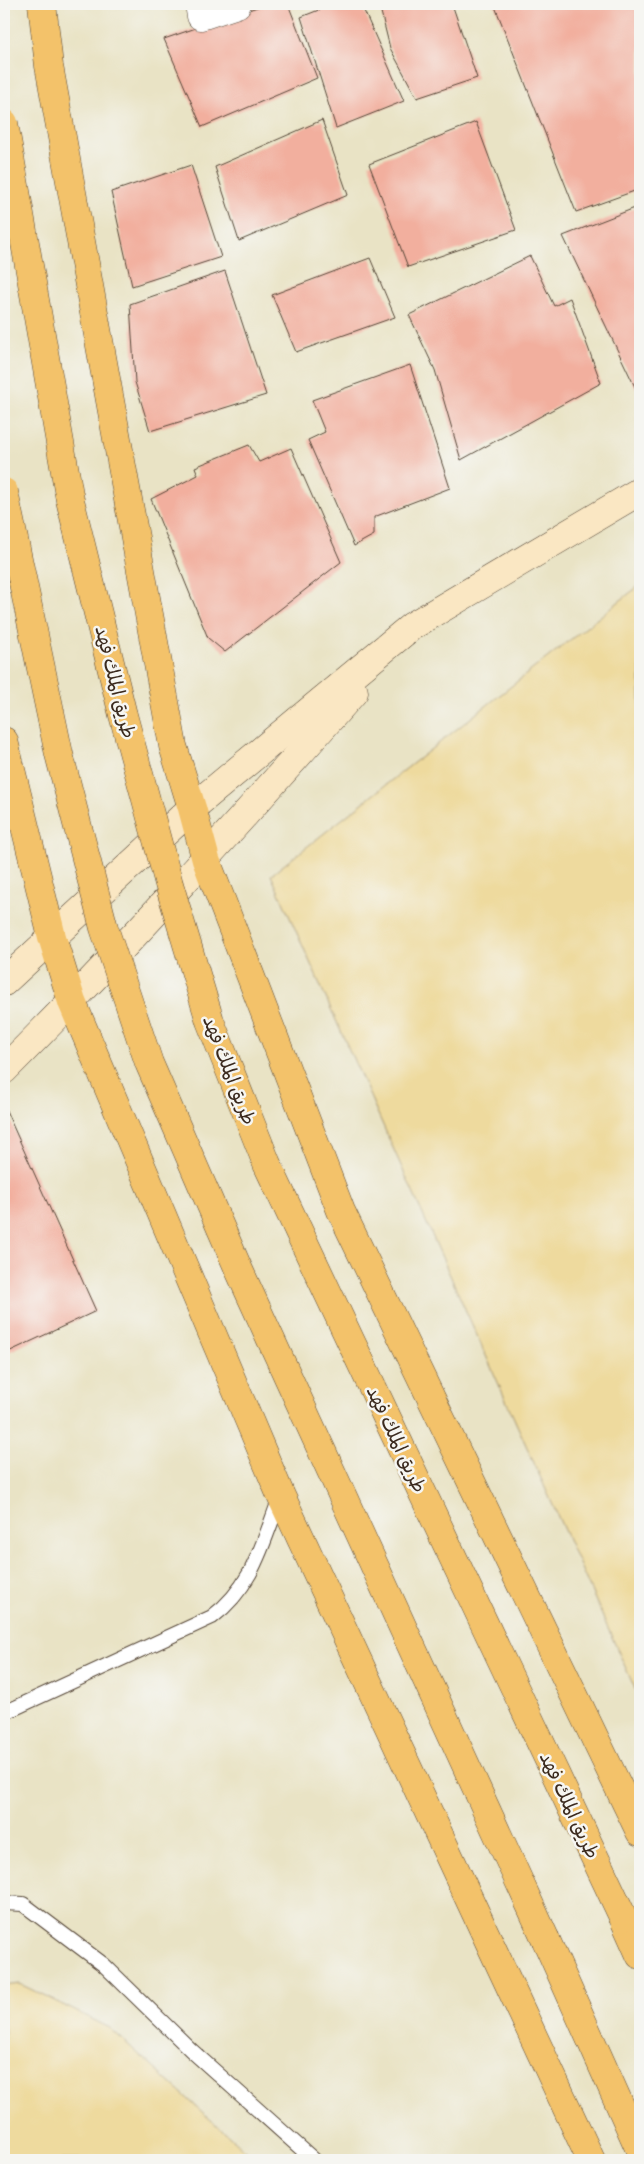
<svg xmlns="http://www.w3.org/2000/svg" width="644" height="2164" viewBox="0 0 644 2164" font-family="'Patrick Hand','Playpen Sans Arabic',sans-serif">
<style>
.sand{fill:#eeda9e;stroke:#94825e}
.building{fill:#f2af9e}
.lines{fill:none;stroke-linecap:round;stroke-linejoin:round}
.service-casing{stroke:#554637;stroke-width:16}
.minor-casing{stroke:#554637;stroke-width:29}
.secondary-casing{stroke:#554637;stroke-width:29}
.primary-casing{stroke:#554637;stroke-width:29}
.motorway-casing{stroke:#554637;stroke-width:29}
.service{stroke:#fff;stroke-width:14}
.minor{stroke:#fff;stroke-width:28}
.secondary{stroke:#fae7c3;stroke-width:28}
.primary{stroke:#f3c26a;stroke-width:28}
.motorway{stroke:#f3c26a;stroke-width:28}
.motorway-bridge-casing{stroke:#554637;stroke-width:29;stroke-linecap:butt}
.motorway-bridge{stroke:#f3c26a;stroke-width:28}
.labels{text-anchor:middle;stroke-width:5;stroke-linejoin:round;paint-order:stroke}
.street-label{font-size:19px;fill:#3b2a1e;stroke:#f6f6f2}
</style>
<rect width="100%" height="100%" fill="#f6f6f2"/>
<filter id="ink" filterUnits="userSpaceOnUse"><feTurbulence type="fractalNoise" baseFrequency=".02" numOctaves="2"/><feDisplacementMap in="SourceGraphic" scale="10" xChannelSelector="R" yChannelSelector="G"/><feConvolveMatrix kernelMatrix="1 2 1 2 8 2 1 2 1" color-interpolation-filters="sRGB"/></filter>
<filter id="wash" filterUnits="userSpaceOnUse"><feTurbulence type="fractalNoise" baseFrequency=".0096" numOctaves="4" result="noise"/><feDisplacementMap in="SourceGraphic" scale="20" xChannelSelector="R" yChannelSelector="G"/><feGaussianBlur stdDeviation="1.12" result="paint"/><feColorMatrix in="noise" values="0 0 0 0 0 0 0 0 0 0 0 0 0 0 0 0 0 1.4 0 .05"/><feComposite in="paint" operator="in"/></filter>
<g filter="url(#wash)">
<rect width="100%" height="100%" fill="#e9e3c5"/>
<g class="sand">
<path d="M640 585V1700L271 875Z"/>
<path d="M20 1984 110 2028 255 2160H4V1986Z"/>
</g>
<g id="blocks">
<g class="building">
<path d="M266 4H288L317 78 202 127 164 39Z"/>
<path d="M334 4H361L404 101 336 128 301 17Z"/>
<path d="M379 4H452L477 78 417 98 390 48Z"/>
<path d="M494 4H640V189L576 212Z"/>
<path d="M322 120 348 195 239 241 215 167Z"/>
<path d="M476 122 516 230 408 267 369 164Z"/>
<path d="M191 165 221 257 132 286 111 192Z"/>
<path d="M640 206V386L636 389 563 236Z"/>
<path d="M530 256 554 306 570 298 601 383 461 460 435 370 409 315Z"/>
<path d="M370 258 395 317 296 352 272 295Z"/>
<path d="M225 271 266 395 150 431 135 382 130 304Z"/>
<path d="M410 365 450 488 374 517V535L354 546 308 440 325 432 312 400Z"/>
<path d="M249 445 259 462 291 448 341 562 225 652 208 638 151 499 198 475 195 467Z"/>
<path d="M4 1106 96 1311 4 1354Z"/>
</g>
</g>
</g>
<g filter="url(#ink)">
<use href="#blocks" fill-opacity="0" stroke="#554637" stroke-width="1"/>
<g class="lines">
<defs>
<g id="service">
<path d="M4 1713 212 1617C253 1586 262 1545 280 1498"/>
<path d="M4 1903 23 1904 104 1965 191 2050 314 2160"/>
</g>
<path id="minor" d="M199 4 201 16 237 4"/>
<g id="secondary">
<path d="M4 982 192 808 412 626 640 491"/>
<path d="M4 1070C126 948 240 821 354 692"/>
</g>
<g id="primary">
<path d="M42 4 49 66 173 746 192 808 206 860 341 1211 640 1832"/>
<path d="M4 741 52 937 72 1002 281 1496 591 2160"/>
</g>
<g id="motorway">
<path d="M623 1917 640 1955"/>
<path d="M546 1940 640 2150"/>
</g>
</defs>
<use href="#service" class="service-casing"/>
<use href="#minor" class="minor-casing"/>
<use href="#secondary" class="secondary-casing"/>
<use href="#primary" class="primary-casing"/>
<use href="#motorway" class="motorway-casing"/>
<use href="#service" class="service"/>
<use href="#minor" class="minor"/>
<use href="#secondary" class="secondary"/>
<use href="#primary" class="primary"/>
<use href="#motorway" class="motorway"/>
<defs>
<g id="motorway-bridge">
<path d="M4 123 70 500 123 715 169 884 210 1021 267 1164 623 1917"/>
<path d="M4 492 59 754 104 928 149 1063 239 1270 546 1940"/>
</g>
</defs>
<use href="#motorway-bridge" class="motorway-bridge-casing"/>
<use href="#motorway-bridge" class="motorway-bridge"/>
</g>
</g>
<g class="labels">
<g class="street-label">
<text transform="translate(116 682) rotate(76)" y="7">طريق الملك فهد</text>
<text transform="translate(230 1070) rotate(69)" y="7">طريق الملك فهد</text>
<text transform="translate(397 1439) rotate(65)" y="7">طريق الملك فهد</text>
<text transform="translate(570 1805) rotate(65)" y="7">طريق الملك فهد</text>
</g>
</g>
<rect width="644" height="2164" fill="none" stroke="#f6f6f2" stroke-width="20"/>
</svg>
